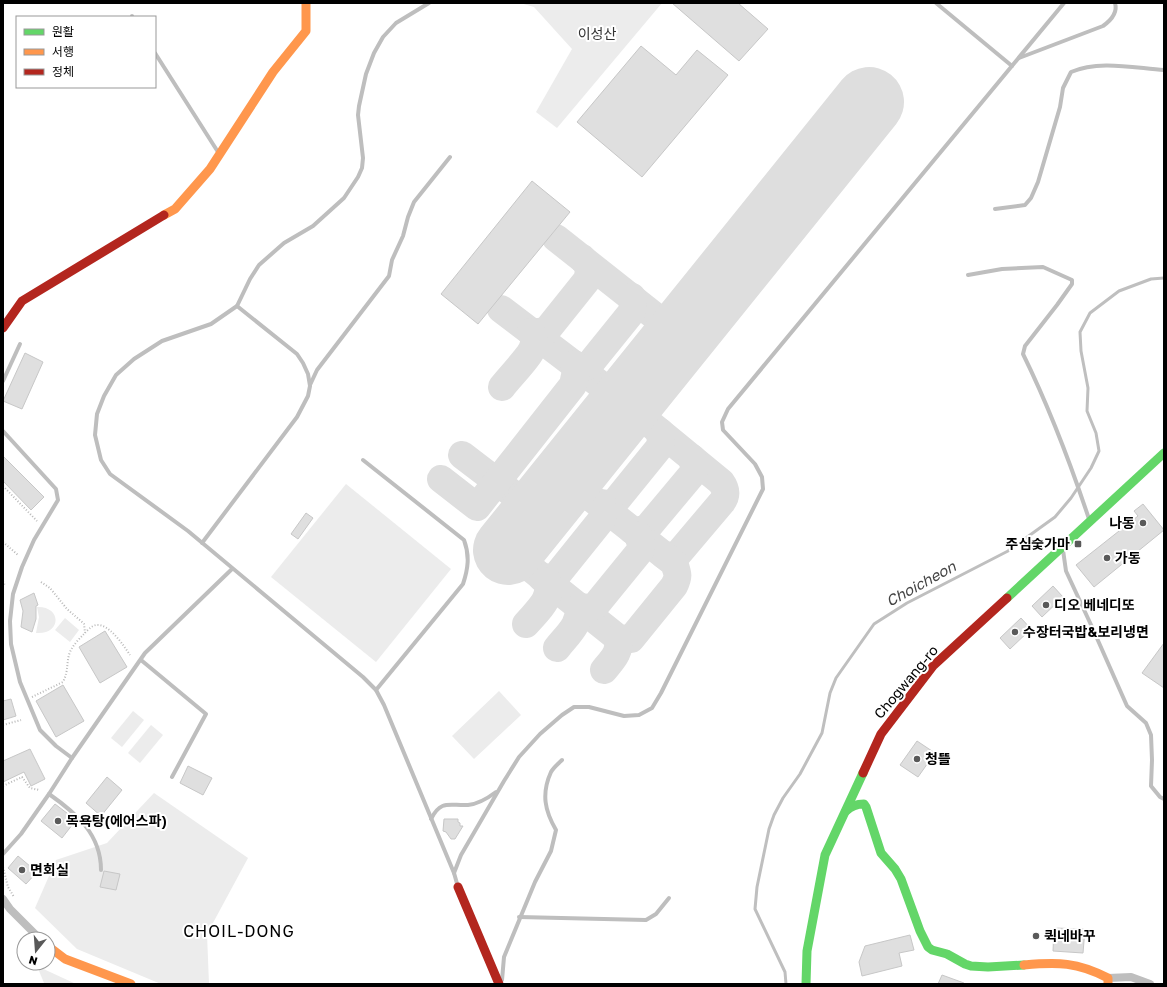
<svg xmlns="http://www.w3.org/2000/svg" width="1167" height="987" viewBox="0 0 1167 987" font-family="'Golos Text','Noto Sans KR',sans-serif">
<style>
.green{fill:#ececec}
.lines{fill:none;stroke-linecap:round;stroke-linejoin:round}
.stream{stroke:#bfbfbf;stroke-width:3}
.taxiway{stroke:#dedede;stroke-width:28}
.runway{stroke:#dedede;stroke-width:70}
.building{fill:#dfdfdf;stroke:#c7c7c7}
.path{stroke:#b9b9b9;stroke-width:2;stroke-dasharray:1 2;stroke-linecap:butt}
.lane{stroke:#bebebe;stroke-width:4}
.street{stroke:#bebebe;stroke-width:8}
.fast{stroke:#63d668;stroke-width:9}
.slow{stroke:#ff974d;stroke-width:9}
.jam{stroke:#b3261e;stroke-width:9}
.poi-dot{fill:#595959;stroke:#fff;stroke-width:1.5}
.labels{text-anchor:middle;stroke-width:4;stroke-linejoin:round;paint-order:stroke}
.park-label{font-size:14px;fill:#333;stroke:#fff}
.poi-label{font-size:14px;font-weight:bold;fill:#000;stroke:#fff;text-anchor:start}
.street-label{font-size:14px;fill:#000;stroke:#fff}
.water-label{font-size:15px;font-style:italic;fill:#444;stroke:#fff}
.quarter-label{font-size:16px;letter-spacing:1px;fill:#000;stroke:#fff}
</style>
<rect width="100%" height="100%" fill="#fff"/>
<g class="green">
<path d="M520 3H662L557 128 536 112 572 49 534 7Z"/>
<path d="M346 484 451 569 376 662 271 577Z"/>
<path d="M37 607C62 606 62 635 36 633L39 617Z"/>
<path d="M65 618 79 630 70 642 55 630Z"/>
<path d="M499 691 521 715 474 759 452 736Z"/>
<path d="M133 711 144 720 122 747 111 738Z"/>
<path d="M151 725 163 735 140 763 128 753Z"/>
<path d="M154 793 248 858 207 934 209 984H161L77 949 35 908 56 860 107 843Z"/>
<path d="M37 966 76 984H46L44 983Z"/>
</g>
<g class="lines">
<path class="stream" d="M786 984 785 972 755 909 757 887 769 829 774 815 783 798 800 774 822 733 830 693 836 678 874 624 907 603 1008 551 1055 517 1071 498 1091 468 1099 451 1096 433 1087 411 1088 388 1081 351 1080 332 1090 313 1119 291 1151 279 1164 278"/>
<g class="taxiway">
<path d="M556 238 680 336"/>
<path d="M501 309 626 404 721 482C726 489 727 495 722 502L678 554 670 556 664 555"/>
<path d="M531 332H540L547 330 587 280C590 270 589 266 582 258"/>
<path d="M577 367H585L589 365 631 313 633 308 632 297"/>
<path d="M502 387C508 379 531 355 533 347 535 341 534 337 531 332"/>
<path d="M462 455 538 513"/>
<path d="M441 479 477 507 573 385 576 371 574 364"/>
<path d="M599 503 608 504 615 502 658 449 661 444 660 432"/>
<path d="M632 530 640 531 648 527 694 472V466L692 458"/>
<path d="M508 550 618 638 631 639 674 586C679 576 678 574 674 563L566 478"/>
<path d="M542 578 553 577 557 575 602 519 603 513 602 508 599 503"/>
<path d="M526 624C537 611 553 599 547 581"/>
<path d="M557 648C568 634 580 625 579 607L589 608 596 605 640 551 641 544 638 535"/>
<path d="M604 670C612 660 621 652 618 638"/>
</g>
<path class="runway" d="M508 550 869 102"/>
</g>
<g class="building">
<path d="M672 3H738L768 29 739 61Z"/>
<path d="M641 46 676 75 697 50 728 75 642 177 577 122Z"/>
<path d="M532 181 570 212 478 324 441 294Z"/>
<path d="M25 353 43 362 22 409 3 401Z"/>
<path d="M3 456 44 497 31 510 3 481Z"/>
<path d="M1143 504 1164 530 1094 587 1076 565 1138 516 1134 511Z"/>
<path d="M306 513 313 518 298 539 291 534Z"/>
<path d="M1053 586 1063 597 1042 617 1032 606Z"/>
<path d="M34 593 38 605 36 606V619L32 632 21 627 23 611 20 600Z"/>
<path d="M1021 618 1031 629 1010 649 1000 638Z"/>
<path d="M105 631 127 667 100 683 79 647Z"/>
<path d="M1164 643V688L1142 673Z"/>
<path d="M63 685 84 721 56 737 36 701Z"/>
<path d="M11 699 16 716 3 720V701Z"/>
<path d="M917 741 935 753 918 777 900 765Z"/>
<path d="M30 749 45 779 31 786 24 772 3 782V761Z"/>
<path d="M188 766 212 778 203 795 180 783Z"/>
<path d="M107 777 122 790 101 816 86 803Z"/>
<path d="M55 804 76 820 62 838 41 821Z"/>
<path d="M444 819H458V822L460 823V826H463L455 839H451L446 832 443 831Z"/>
<path d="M18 856 37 872 26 884 8 868Z"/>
<path d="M104 871 120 874 116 890 100 887Z"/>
<path d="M1054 928 1085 929 1083 953 1053 951Z"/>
<path d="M910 935 914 950 899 953 902 966 862 976 859 962 865 946Z"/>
<path d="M942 975 964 983V984H938Z"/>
</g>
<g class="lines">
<g class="path">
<path d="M3 486 37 521"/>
<path d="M3 542 18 555"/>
<path d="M3 581 5 586"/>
<path d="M41 582 50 588 67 609 82 622 84 624 85 633"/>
<path d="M3 668H4"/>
<path d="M32 697 63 682C69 670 66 662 70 652 73 645 79 639 84 634 87 631 91 626 96 625 109 623 124 646 130 655"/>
<path d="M3 725 21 720"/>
<path d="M3 786 22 777 30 788 39 790"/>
<path d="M3 867 8 887 14 897"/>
</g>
<g class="lane">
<path d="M429 3 396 23 383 37 374 53 366 74 359 106 358 115 363 158 362 168 358 177 344 198 313 226 284 243 259 265 250 279 237 306 211 324 162 341 134 359 116 375 104 396 97 414 95 435 101 460 110 474 188 531 363 677 376 690 384 705 454 873 458 887"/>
<path d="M936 3 1012 66"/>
<path d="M132 16V17"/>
<path d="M155 53 218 152"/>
<path d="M1019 58 1103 26C1110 21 1118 13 1115 3"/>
<path d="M995 209 1025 205 1031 198 1038 182 1060 107 1063 88 1071 72C1099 60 1134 68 1164 70"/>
<path d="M968 275 1002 269 1043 267 1072 280V284L1057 305 1025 346 1023 354C1049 407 1070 462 1089 519"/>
<path d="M3 381 20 344"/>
<path d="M310 385 317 370 389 276 392 260 403 236 408 217 414 202 450 157"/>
<path d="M3 431 56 489 58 500 34 540 22 567 13 594 10 621 11 644 20 682 40 730 56 746 72 758 49 794 21 834 3 854"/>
<path d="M363 460 464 540C470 556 468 569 463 584L376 690"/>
<path d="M202 543 297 417 308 396 310 386 308 374 303 363 297 354 237 306"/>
<path d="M1063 550 1066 571 1092 627 1127 706 1146 723 1151 735 1152 760 1151 786 1160 797 1164 799"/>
<path d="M141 660 206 714 172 777"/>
<path d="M72 758 145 653 232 569"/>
<path d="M49 794C76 813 101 834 101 870"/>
<path d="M431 819C441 799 450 806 468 805 479 804 488 798 496 792"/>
<path d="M454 873 461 855 504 781 519 757 540 734 562 715 574 707H589L624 716 639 715 652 708 661 693 763 489 762 477 755 464 723 430 722 422 728 409 1064 3"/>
<path d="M519 917 646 920 656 914 669 898"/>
<path d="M502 980 504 957 535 882 551 851 556 830C545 811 541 794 551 772 553 768 558 764 562 760"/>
</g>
<g class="street">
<path d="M3 899 10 909 40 939"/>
<path d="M1108 978 1131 977 1150 984"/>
</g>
<g class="fast">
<path d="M1007 598 1164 453"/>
<path d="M846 811C851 806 857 804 864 804L866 807 881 853 895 869 901 879 920 931 928 947 932 950 947 954 965 964 971 966 988 967 1024 965"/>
<path d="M806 984 807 951 825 855 863 773"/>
</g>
<g class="slow">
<path d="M164 215 175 209 210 169 273 72 306 31V3"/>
<path d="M48 946 65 959 131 984"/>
<path d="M1024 965C1058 962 1077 962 1108 978V984"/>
</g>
<g class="jam">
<path d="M3 328 22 301 164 215"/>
<path d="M863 773 881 734 933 666 1007 598"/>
<path d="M458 887 499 984"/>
</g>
</g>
<g class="poi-dot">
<circle cx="1143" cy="523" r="4"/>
<rect x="1074" y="540" width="8" height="8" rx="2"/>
<circle cx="1107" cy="558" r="4"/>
<circle cx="1046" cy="605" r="4"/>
<circle cx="1015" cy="632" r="4"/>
<circle cx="917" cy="759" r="4"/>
<circle cx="58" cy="821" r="4"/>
<circle cx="22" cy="870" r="4"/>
<circle cx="1036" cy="936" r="4"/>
</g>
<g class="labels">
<g class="park-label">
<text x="597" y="39">이성산</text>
</g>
<g class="poi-label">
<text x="1135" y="528" text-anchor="end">나동</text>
<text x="1070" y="549" text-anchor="end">주심숯가마</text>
<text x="1115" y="563">가동</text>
<text x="1054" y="610">디오 베네디또</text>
<text x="1023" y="637">수장터국밥&amp;보리냉면</text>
<text x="925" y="764">청뜰</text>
<text x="66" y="826">목욕탕(에어스파)</text>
<text x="30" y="875">면회실</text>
<text x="1044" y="941">퀵네바꾸</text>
</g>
<g class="street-label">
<text transform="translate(906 682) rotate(-50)" y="5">Chogwang-ro</text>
</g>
<g class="water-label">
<text transform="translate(921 584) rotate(-29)" y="5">Choicheon</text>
</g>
<g class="quarter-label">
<text x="239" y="937">CHOIL-DONG</text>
</g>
</g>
<rect width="1167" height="987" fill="none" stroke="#000000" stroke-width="8"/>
<rect x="16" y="16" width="140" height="72" fill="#ffffff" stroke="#999999"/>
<rect x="24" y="29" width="20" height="6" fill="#63d668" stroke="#999999"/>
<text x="52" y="36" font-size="12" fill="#000000">원활</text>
<rect x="24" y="49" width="20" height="6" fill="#ff974d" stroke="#999999"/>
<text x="52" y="56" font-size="12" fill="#000000">서행</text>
<rect x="24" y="69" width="20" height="6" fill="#b3261e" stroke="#999999"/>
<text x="52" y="76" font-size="12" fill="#000000">정체</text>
<g transform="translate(36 951) rotate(197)"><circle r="19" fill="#ffffff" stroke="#999999"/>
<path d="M0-3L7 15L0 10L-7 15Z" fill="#595959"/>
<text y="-6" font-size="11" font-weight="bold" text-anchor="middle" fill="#000000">N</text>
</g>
</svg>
